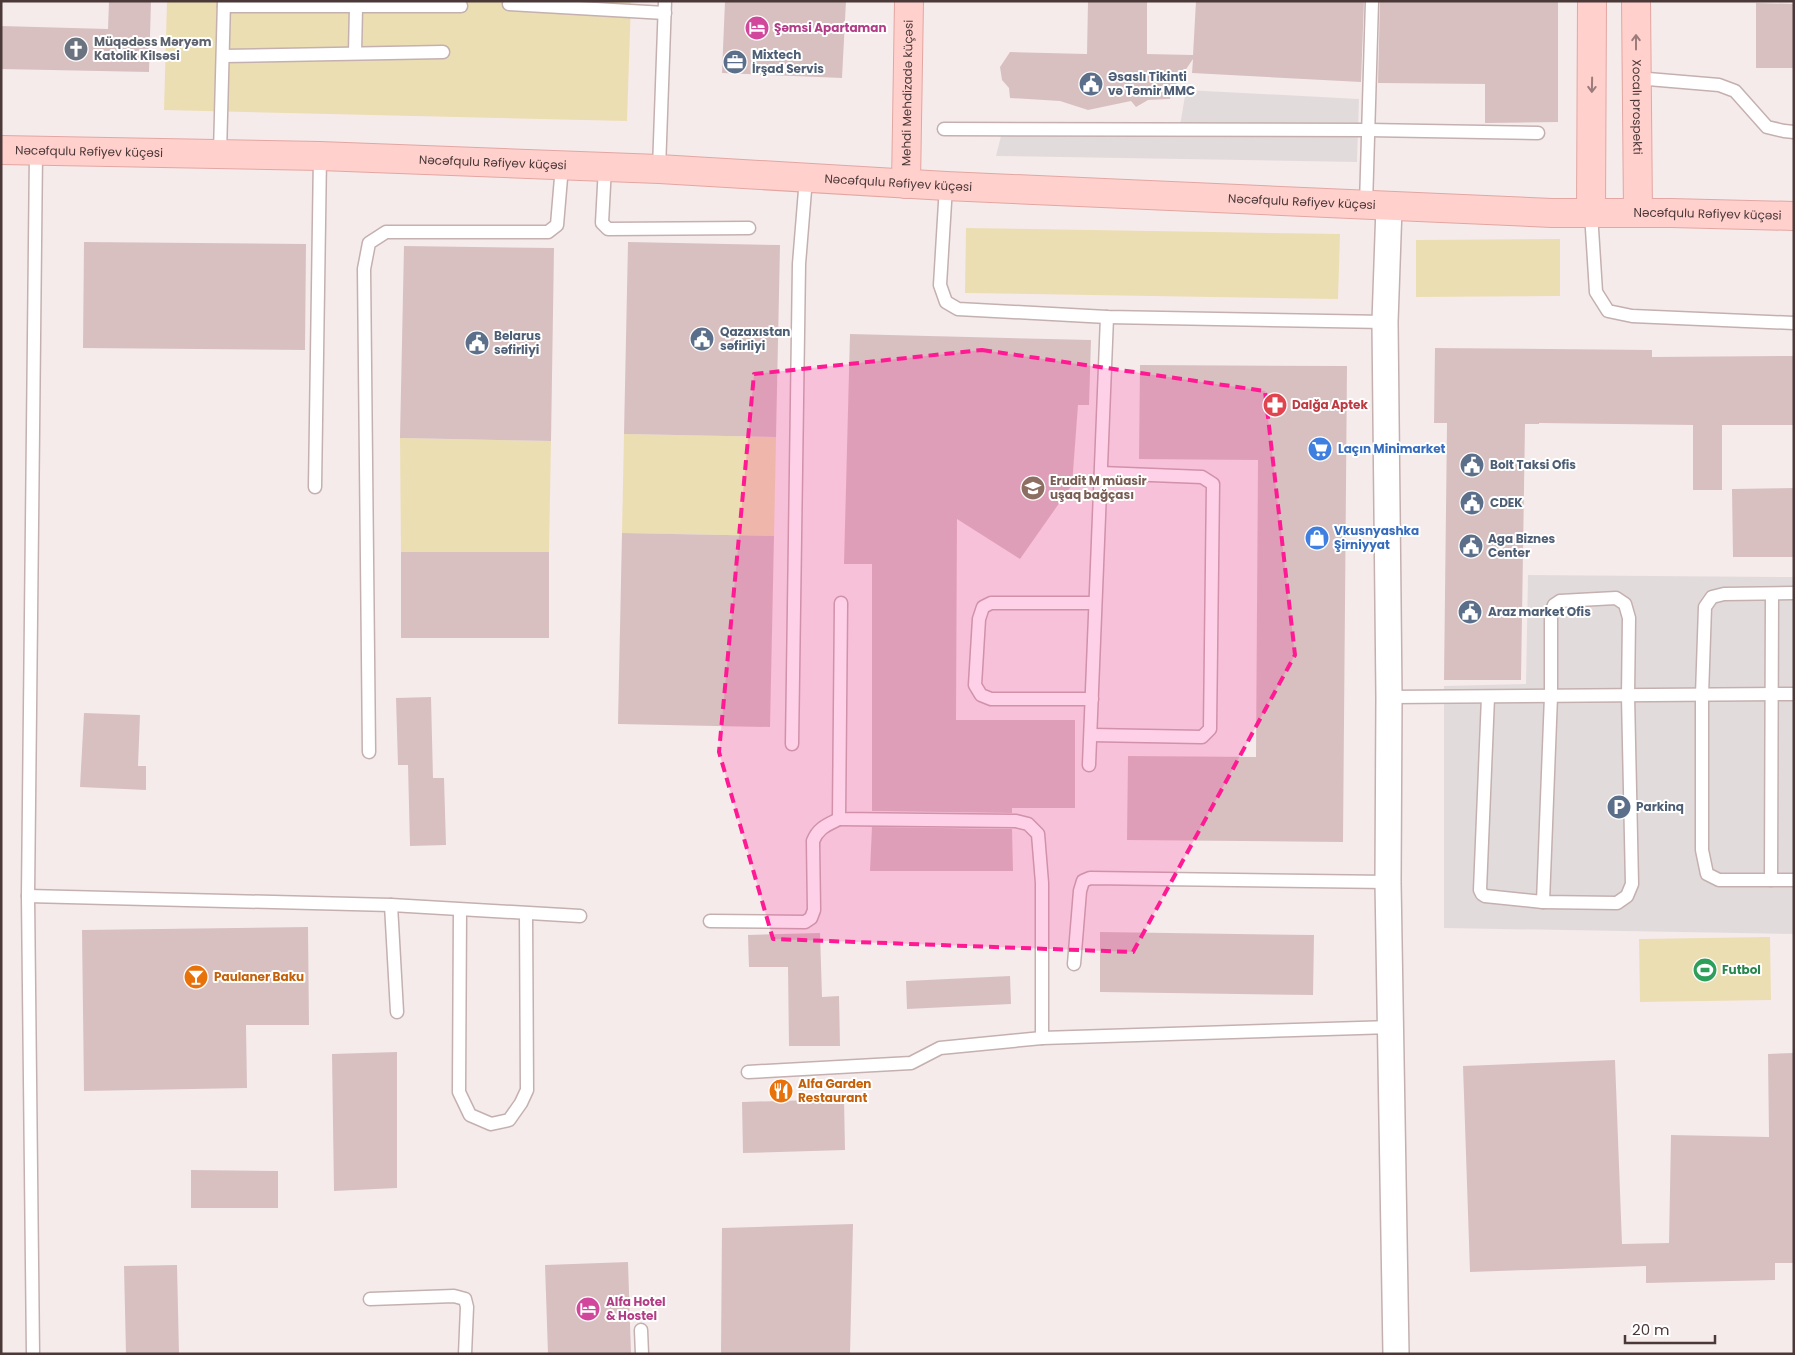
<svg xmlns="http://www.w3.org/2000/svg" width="1795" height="1355" viewBox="0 0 1795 1355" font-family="Poppins,sans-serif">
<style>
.green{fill:#ebdeb3}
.parking{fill:#e2dbdc}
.building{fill:#d8c0c1}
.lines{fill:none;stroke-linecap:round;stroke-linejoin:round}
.lane-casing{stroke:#c5b0b0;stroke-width:15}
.street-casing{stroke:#c5b0b0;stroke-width:28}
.secondary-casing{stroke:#e3a6a2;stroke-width:30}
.lane{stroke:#fff;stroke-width:12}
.street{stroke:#fff;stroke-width:25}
.secondary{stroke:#ffd0cc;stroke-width:28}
.oneway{stroke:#9c7c7b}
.marked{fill:#ff1992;fill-opacity:0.2;stroke:#ff1992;stroke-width:4;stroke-dasharray:10 6;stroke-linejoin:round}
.labels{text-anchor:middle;stroke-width:4;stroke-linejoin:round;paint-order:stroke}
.hotel-label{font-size:12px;font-weight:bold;fill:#b23c85;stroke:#fff;text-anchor:start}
.worship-label{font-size:12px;font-weight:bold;fill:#5b616d;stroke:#fff;text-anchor:start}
.service-label{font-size:12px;font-weight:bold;fill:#4e5e75;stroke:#fff;text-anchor:start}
.street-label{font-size:12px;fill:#4b3839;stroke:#fff}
.health-label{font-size:12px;font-weight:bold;fill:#be3a42;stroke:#fff;text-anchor:start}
.shop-label{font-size:12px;font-weight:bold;fill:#366cbe;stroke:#fff;text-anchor:start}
.education-label{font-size:12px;font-weight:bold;fill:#785e54;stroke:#fff;text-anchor:start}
.leisure-label{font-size:12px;font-weight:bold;fill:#27864d;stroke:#fff;text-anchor:start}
.food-label{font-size:12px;font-weight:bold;fill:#c56008;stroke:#fff;text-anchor:start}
</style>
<rect width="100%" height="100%" fill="#f6ebeb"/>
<g class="green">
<path d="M167 1H631L627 121 164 110Z"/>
<path d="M966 228 1340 234 1338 299 965 293Z"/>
<path d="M1560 239V296L1416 297V240Z"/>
<path d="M624 434 776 437 774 536 622 533Z"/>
<path d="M400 438 551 441 549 552H401Z"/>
<path d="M1770 937 1771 1000 1640 1002 1639 939Z"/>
</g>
<g class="parking">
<path d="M1186 90 1359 99 1357 162 996 156 1001 136 1178 137Z"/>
<path d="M1528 575 1794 577V934L1444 928V686L1526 684Z"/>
</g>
<g class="building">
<path d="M109 1H151L149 72 1 69V26L108 29Z"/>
<path d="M725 1H846L842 78 722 73Z"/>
<path d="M1088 1H1147V54L1193 55 1196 1H1364L1361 82 1192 73 1193 59 1172 90 1170 99 1148 100 1136 107 1131 101 1088 110 1060 101 1010 98 1009 88 1002 80 1000 67 1010 52 1087 54Z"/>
<path d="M1380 1H1558V122L1485 123V84L1378 83Z"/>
<path d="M1756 3 1794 4V68H1756Z"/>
<path d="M84 242 306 244 305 350 83 348Z"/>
<path d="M628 242 780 245 776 437 624 434Z"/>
<path d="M404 246 554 248 551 441 400 438Z"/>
<path d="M850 334 1091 340 1089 405H1078L1072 485 1020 559 957 519 956 720H1075V808H1012V813L872 811V564H844Z"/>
<path d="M1435 348 1652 350V357L1794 356V425H1722V490H1693V425L1539 423V424H1525L1521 680H1444L1447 423H1434Z"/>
<path d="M1140 365 1347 366 1343 842 1127 840 1128 756 1256 757 1258 460 1139 459Z"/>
<path d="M1794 488V557H1733L1732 489Z"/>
<path d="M622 533 774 536 770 727 618 724Z"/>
<rect x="401" y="552" width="148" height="86"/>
<path d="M431 697 433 778H444L446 845 410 846 408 765H398L396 698Z"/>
<path d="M84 713 140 715 138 766H146V790L80 787Z"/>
<path d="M872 827 1012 829 1013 871H870Z"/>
<path d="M308 927 309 1025H246L247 1088 84 1091 82 930Z"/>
<path d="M1100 932 1314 935 1313 995 1100 992Z"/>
<path d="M820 933 822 997 839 996 840 1046H789L788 967H749L748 935Z"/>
<path d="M1010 976 1011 1004 907 1009 906 981Z"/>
<path d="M397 1052V1188L334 1191 332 1054Z"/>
<path d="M1794 1053V1263H1775V1280L1646 1283V1266L1470 1272 1463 1066 1615 1060 1622 1244 1669 1243 1671 1135 1769 1137 1768 1054Z"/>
<path d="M844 1099 845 1150 743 1153 742 1102Z"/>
<path d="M191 1170 278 1171V1208H191Z"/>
<path d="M853 1224 850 1354H721L722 1228Z"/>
<path d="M628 1262 631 1354H548L545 1265Z"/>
<path d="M177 1265 179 1354H126L124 1266Z"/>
</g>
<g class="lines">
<defs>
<g id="lane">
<path d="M509 4 665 13"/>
<path d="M224 6H461"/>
<path d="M355 53 356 7"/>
<path d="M223 56 443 52"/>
<path d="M1636 78 1719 85 1735 91 1767 127 1784 131 1794 132"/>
<path d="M944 129 1368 130 1538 133"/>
<path d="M220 153 224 1"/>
<path d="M605 167 602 223 608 229 749 228"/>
<path d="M659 169 665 1"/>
<path d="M946 186 940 285 946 302 958 309 1107 317 1385 322"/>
<path d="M1366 205 1372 1"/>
<path d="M1591 213 1596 292 1608 311 1632 316 1794 323"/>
<path d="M315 487 320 156"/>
<path d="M1794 593 1724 594 1712 597 1705 607 1702 695V850L1707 874 1719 880H1794"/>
<path d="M1616 598 1625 604 1629 618 1628 696 1632 884 1627 896 1617 903 1543 902 1551 696V615L1554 605 1560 601Z"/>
<path d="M841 603 839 819 1016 821 1028 824 1038 834 1042 883V1038"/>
<path d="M1389 697 1794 694"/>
<path d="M1488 697 1480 890 1482 894 1485 896 1543 902"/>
<path d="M1092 699H991L981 695 975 685 979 619 983 607 991 603H1095"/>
<path d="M1091 735 1202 737 1210 729 1213 484 1202 477 1101 473"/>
<path d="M792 744 799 264 806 178"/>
<path d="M369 752 364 269 369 243 386 232H548L557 225 562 166"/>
<path d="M1089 765 1107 317"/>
<path d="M1771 880 1772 594"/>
<path d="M28 896 391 905 580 916"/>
<path d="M391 905 397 1012"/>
<path d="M460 910 459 1092 470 1115 491 1124 509 1120 521 1103 527 1090 526 914"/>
<path d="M710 921 805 922 811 918 814 910 813 841C818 828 827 825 839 819"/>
<path d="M1074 964 1080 891 1083 881 1090 878 1388 882"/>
<path d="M748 1072 911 1063 940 1048 1042 1038 1392 1027"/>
<path d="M370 1299 454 1296 465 1299 467 1307 465 1354"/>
<path d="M641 1330 642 1354"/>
<path d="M33 1354 28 896 36 151"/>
</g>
<path id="street" d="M1389 207 1385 322 1389 697 1388 882 1396 1354"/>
<g id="secondary">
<path id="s1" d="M1636 1 1638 213"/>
<path id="s2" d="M1 150 320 156 659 169 946 186 1552 213H1671L1794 216"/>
<path id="s3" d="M906 184 909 1"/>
<path d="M1591 213 1592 1"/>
</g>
</defs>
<use href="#lane" class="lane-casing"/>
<use href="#street" class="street-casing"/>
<use href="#secondary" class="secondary-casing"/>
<use href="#lane" class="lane"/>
<use href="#street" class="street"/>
<use href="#secondary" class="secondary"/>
</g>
<defs><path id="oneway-shaft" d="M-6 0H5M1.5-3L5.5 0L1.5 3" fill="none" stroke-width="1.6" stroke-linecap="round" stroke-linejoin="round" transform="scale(1.25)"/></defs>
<g class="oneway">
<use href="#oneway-shaft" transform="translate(1636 42) rotate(-90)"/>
<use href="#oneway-shaft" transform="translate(1592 85) rotate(91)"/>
</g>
<path class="marked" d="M982 350 1265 391 1295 655 1133 952 773 939 719 752 754 374Z"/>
<defs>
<symbol id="hotel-disc" viewBox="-11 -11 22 22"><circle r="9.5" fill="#d1479c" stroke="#fff"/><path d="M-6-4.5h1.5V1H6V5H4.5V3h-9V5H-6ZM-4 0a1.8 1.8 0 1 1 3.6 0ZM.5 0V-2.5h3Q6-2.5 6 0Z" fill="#fff"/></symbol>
<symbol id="church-disc" viewBox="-11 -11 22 22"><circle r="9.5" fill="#6b7280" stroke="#fff"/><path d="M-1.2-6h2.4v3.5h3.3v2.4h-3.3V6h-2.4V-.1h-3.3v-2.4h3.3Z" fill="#fff"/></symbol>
<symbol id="office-disc" viewBox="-11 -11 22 22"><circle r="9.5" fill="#5c6f8a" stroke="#fff"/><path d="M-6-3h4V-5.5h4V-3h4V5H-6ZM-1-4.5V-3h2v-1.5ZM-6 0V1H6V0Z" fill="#fff"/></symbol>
<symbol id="civic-disc" viewBox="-11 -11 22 22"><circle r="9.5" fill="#5c6f8a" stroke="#fff"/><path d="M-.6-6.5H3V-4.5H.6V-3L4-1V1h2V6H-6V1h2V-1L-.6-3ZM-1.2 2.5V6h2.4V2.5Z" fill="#fff"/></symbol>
<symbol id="pharmacy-disc" viewBox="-11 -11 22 22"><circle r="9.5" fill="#e0444e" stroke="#fff"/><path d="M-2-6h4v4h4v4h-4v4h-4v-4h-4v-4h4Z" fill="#fff"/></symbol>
<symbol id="supermarket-disc" viewBox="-11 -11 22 22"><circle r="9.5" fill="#3f7fe0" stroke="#fff"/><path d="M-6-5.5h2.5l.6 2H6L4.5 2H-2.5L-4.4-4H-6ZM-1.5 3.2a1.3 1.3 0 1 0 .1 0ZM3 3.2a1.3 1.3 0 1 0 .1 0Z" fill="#fff"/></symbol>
<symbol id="school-disc" viewBox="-11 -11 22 22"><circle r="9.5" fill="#8d6e63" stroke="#fff"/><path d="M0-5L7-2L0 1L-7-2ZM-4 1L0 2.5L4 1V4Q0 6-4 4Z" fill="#fff"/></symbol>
<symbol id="shop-disc" viewBox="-11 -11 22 22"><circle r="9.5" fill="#3f7fe0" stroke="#fff"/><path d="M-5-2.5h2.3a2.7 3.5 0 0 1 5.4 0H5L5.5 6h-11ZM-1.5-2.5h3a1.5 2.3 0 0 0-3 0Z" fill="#fff"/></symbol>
<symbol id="parking-disc" viewBox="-11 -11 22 22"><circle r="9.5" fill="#5c6f8a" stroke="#fff"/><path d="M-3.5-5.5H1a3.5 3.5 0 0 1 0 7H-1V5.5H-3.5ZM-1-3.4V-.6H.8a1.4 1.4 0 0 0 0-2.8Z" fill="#fff"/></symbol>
<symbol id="stadium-disc" viewBox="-11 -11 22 22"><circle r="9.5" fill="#2e9e5b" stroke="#fff"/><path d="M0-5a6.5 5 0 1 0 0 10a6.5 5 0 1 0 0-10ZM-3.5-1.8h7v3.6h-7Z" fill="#fff"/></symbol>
<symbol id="bar-disc" viewBox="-11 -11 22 22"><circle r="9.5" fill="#e8710a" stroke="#fff"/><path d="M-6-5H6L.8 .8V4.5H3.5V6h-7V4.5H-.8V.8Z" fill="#fff"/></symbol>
<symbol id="restaurant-disc" viewBox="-11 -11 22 22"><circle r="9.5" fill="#e8710a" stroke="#fff"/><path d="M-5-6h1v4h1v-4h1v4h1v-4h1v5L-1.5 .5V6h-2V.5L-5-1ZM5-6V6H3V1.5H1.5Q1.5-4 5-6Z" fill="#fff"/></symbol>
</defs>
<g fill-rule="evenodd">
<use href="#hotel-disc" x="743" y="14" width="28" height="28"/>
<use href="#church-disc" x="62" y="35" width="28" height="28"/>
<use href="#office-disc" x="721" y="48" width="28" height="28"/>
<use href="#civic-disc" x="1077" y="70" width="28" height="28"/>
<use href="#civic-disc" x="688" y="325" width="28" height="28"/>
<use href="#civic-disc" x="463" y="329" width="28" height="28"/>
<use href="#pharmacy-disc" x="1261" y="391" width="28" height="28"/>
<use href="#supermarket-disc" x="1306" y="435" width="28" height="28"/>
<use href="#civic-disc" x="1458" y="451" width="28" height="28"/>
<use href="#school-disc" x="1019" y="474" width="28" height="28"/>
<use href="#civic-disc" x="1458" y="489" width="28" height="28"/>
<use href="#shop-disc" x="1303" y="524" width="28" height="28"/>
<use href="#civic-disc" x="1457" y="532" width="28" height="28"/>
<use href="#civic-disc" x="1456" y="598" width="28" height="28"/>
<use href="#parking-disc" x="1605" y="793" width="28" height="28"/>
<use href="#stadium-disc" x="1691" y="956" width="28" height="28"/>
<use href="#bar-disc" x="182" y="963" width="28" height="28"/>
<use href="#restaurant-disc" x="767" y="1077" width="28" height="28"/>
<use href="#hotel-disc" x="574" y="1295" width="28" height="28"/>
</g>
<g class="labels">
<g class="hotel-label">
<text x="774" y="32">Şəmsi Apartaman</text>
<text x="606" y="1306">Alfa Hotel<tspan x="606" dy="14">&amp; Hostel</tspan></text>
</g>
<g class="worship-label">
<text x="94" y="46">Müqədəss Məryəm<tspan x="94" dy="14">Katolik Kilsəsi</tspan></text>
</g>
<g class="service-label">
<text x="752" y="59">Mixtech<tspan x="752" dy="14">İrşad Servis</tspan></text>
<text x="1108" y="81">Əsaslı Tikinti<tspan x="1108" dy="14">və Təmir MMC</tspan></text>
<text x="720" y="336">Qazaxıstan<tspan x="720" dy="14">səfirliyi</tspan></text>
<text x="494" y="340">Belarus<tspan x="494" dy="14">səfirliyi</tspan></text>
<text x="1490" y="469">Bolt Taksi Ofis</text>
<text x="1490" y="507">CDEK</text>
<text x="1488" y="543">Aga Biznes<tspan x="1488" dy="14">Center</tspan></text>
<text x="1488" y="616">Araz market Ofis</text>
<text x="1636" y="811">Parkinq</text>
</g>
<g class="street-label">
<text dy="4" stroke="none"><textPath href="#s3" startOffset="91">Mehdi Mehdizadə küçəsi</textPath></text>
<text dy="4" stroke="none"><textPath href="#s1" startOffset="106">Xocalı prospekti</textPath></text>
<text dy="4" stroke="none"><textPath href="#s2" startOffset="88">Nəcəfqulu Rəfiyev küçəsi</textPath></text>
<text dy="4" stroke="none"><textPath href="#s2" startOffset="492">Nəcəfqulu Rəfiyev küçəsi</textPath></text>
<text dy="4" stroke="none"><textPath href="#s2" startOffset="898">Nəcəfqulu Rəfiyev küçəsi</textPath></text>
<text dy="4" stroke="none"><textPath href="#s2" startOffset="1302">Nəcəfqulu Rəfiyev küçəsi</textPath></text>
<text dy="4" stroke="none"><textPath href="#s2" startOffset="1708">Nəcəfqulu Rəfiyev küçəsi</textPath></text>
</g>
<g class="health-label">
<text x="1292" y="409">Dalğa Aptek</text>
</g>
<g class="shop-label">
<text x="1338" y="453">Laçın Minimarket</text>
<text x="1334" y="535">Vkusnyashka<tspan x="1334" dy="14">Şirniyyat</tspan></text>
</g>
<g class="education-label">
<text x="1050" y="485">Erudit M müasir<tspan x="1050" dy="14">uşaq bağçası</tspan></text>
</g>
<g class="leisure-label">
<text x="1722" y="974">Futbol</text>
</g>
<g class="food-label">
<text x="214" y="981">Paulaner Baku</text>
<text x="798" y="1088">Alfa Garden<tspan x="798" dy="14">Restaurant</tspan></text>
</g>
</g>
<rect width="1795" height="1355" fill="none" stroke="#4b3839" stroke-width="5"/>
<path d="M1625 1335v8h90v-8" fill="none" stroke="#4b3839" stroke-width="2.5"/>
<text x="1632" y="1335" font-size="15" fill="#4b3839" stroke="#ffffff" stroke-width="4" paint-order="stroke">20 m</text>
</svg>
